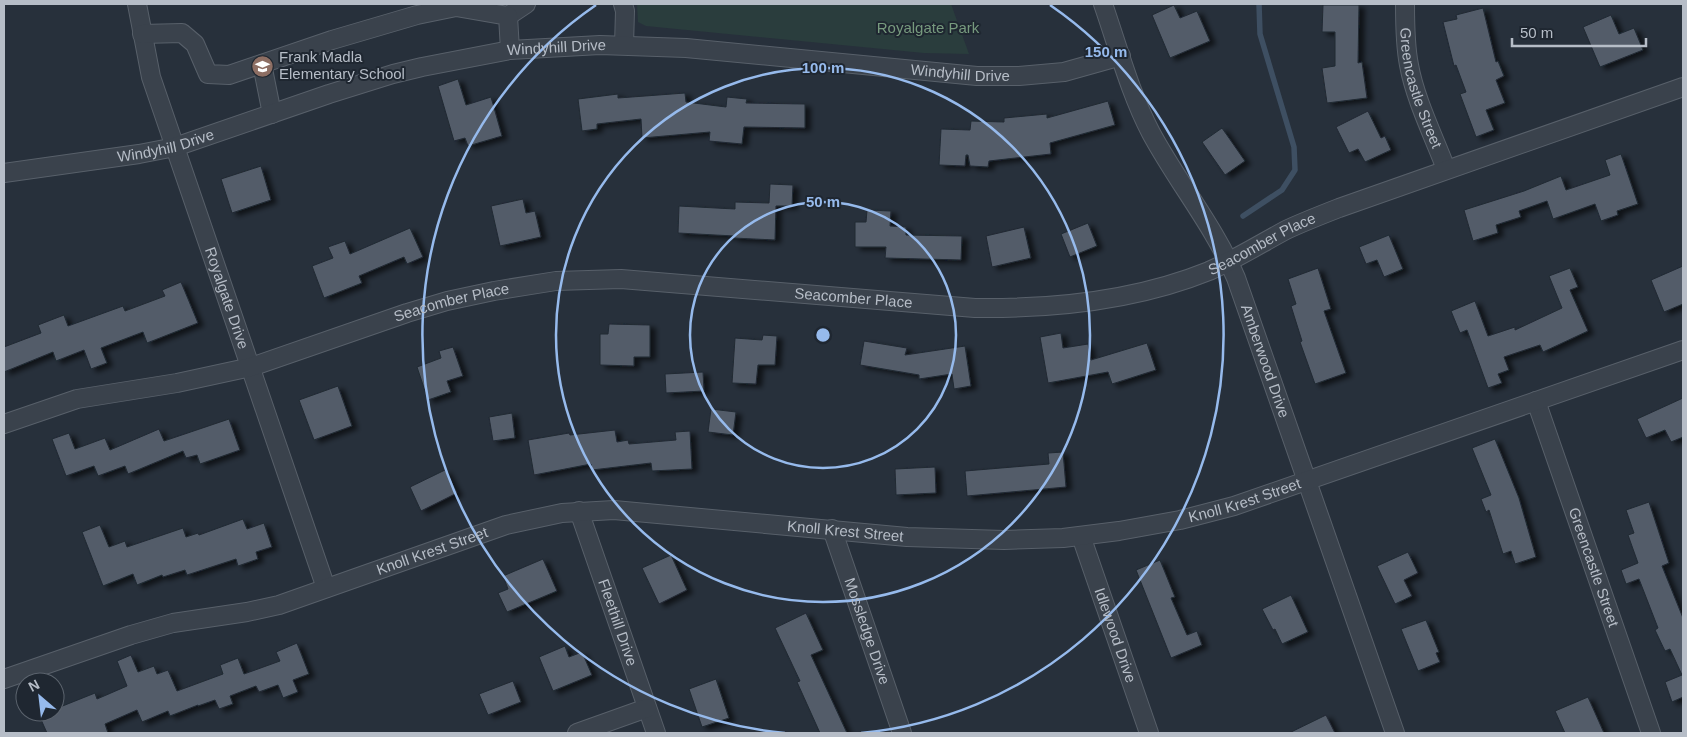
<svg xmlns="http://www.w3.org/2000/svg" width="1687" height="737" viewBox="0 0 1687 737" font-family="Helvetica,sans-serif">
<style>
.green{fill:#2a3d3d}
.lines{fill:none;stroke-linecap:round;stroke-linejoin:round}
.stream{stroke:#3e4f62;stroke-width:5.5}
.building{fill:#525c69;stroke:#212933;filter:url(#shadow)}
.minor-casing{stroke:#58606a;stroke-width:20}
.minor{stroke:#3a424c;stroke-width:18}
.ring{fill:none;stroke:#96baec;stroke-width:2.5}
.labels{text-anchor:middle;stroke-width:4;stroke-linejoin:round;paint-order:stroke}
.park-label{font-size:15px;fill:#779a7e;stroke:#1f2731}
.street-label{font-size:15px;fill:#b6bdc7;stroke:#1f2731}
.poi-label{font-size:15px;fill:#b6bdc7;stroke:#1f2731;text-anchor:start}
.centre{fill:#96baec;stroke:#1f2731;stroke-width:2.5}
.ring-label{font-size:15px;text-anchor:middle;font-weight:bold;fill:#96baec;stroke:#1f2731;stroke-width:4;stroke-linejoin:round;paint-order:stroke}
</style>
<defs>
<filter id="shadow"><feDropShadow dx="5.5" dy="3" stdDeviation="2.5" flood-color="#0009"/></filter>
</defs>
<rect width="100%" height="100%" fill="#27303b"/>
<path class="green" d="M637 4H951L969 54 924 53 646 26 638 22Z"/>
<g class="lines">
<path class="stream" d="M1243 216 1282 190 1295 170 1294 147 1260 34 1259 4"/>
</g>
<g class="building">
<path d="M1174 5 1180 18 1197 11 1210 41 1170 58 1152 15Z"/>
<path d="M1323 5H1359L1358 63 1362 62 1367 98 1327 103 1322 68 1335 66V32H1322Z"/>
<path d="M1483 8 1496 62 1498 61 1504 76 1496 80 1505 103 1486 110 1494 130 1476 137 1460 94 1466 92 1456 65 1454 66 1443 22 1457 19 1456 15Z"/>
<path d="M1611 15 1619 34 1634 28 1643 50 1600 67 1583 27Z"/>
<path d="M458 79 466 105 491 97 502 136 468 146 465 138 454 141 438 86Z"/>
<path d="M685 93 686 102 726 107 727 97 747 99 746 103 805 104V128L744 127 742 144 709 141 710 132 642 138 641 119 597 124V129L582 131 578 99 618 94V98Z"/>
<path d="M1108 101 1115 125 1050 143 1051 154 989 161 988 167 970 166 968 155H966L965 166 939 165 941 129 970 130 971 121 1004 122V118L1047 114V118Z"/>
<path d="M1368 111 1381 138 1385 136 1391 150 1365 162 1358 149 1349 153 1336 127Z"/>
<path d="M1222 128 1245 161 1225 175 1202 142Z"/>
<path d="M1621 154 1638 204 1617 211 1618 215 1601 221 1595 204 1553 219 1547 201 1519 211 1521 217 1496 225 1498 233 1473 241 1464 210 1524 191 1561 176 1566 190 1610 175 1605 160Z"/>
<path d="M261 166 271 200 232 213 221 179Z"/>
<path d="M770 184 793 185 792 206H776L775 240 733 238 734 236 678 233 679 206 735 209V202L769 203Z"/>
<path d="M523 199 526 213 535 211 541 237 500 246 491 206Z"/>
<path d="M867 210 891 211 890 226 906 227V235L962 236 961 260 885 258 886 247H855V222H866Z"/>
<path d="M1088 223 1097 246 1070 257 1061 234Z"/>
<path d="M1024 227 1031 258 992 267 986 236Z"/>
<path d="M410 228 423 257 407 264 404 257 359 276 362 283 324 298 312 266 333 258 328 247 345 241 350 254Z"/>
<path d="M1389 235 1403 269 1384 277 1377 260 1366 264 1359 247Z"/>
<path d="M1683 266V304L1664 312 1651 280Z"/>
<path d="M1318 268 1331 309 1324 311 1346 373 1315 384 1300 342 1302 341 1291 306 1296 304 1288 279Z"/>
<path d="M1570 268 1578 287 1570 290 1588 331 1543 352 1540 345 1504 357 1509 370 1498 374 1502 383 1488 388 1467 330 1460 333 1451 311 1475 301 1488 336 1515 327V330L1562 308 1549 276Z"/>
<path d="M181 282 198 323 147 343 143 332 101 348 107 363 91 369 84 350 56 361 53 352 4 372V347L41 333 38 325 64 315 68 326 123 306 125 311 165 296 162 290Z"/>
<path d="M609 324 650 325V357H634V366L600 365V334H608Z"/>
<path d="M1061 333 1063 348 1088 344 1091 360 1147 343 1156 370 1112 384 1108 372 1048 383 1040 337Z"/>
<path d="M763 335 777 336 775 365H758L756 384 732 383 735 338 762 340Z"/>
<path d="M864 341 907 348 905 355 965 346 971 386 954 389 952 374 919 379V375L860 365Z"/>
<path d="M453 347 463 376 447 381 451 392 428 400 417 367 441 358 439 351Z"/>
<path d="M703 372 704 391 666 393 665 374Z"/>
<path d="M338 386 352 426 314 440 299 400Z"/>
<path d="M1683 398V437L1671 442 1665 430 1646 438 1637 419Z"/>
<path d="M711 409 736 412 733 435 708 432Z"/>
<path d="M512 413 515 438 493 441 489 417Z"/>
<path d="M229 419 240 450 200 464 197 455 186 458 183 451 128 474 125 466 98 476 94 466 66 476 52 439 69 433 75 449 105 438 110 450 159 429 164 441Z"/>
<path d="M615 430 617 442 628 440 629 444 676 440 675 432 690 431 692 469 652 471 651 463 592 470 591 464 534 475 528 440 569 433 570 435Z"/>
<path d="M1495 439 1519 498 1536 557 1515 564 1511 551 1503 554 1489 510 1486 512 1481 499 1491 495 1472 448Z"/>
<path d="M1063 452 1066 487 967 496 965 471 1049 464 1048 453Z"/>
<path d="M935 467 936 493 896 495 895 469Z"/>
<path d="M445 470 457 493 421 511 410 487Z"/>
<path d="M1649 502 1669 563 1662 566 1683 618V697L1672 702 1665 682 1682 675 1670 649 1665 651 1655 630 1658 628 1639 579 1626 584 1621 570 1638 563 1628 535 1634 533 1626 510Z"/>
<path d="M243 519 247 529 264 523 272 547 256 552 258 559 238 566 236 559 187 575 185 570 163 577 162 575 137 585 133 574 103 586 82 532 100 525 109 547 125 541 127 547 183 528 186 537 198 533 199 535Z"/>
<path d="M1408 552 1418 573 1404 580 1412 596 1395 604 1377 566Z"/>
<path d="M671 555 687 590 659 604 642 568Z"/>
<path d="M543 559 557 591 507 612 498 593 508 589 503 576Z"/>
<path d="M1160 560 1175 597 1171 598 1187 635 1197 631 1202 645 1171 658 1136 570Z"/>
<path d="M1291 595 1308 632 1282 644 1275 629 1273 630 1262 609Z"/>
<path d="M806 613 823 650 811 655 847 733H820L797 682 800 681 775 628Z"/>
<path d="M1426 620 1439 652 1436 653 1440 662 1418 671 1401 629Z"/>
<path d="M297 643 309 674 293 680 298 692 283 698 278 685 259 692 256 686 230 696 233 704 219 709 215 700 198 706V705L170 716 168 711 142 722 137 710 105 724 108 733H47L39 715 48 712H55V709L95 693 97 699 127 686 117 661 131 655 138 672 154 666 157 674 168 670 177 691 223 674 220 665 238 658 244 674 280 661 276 652Z"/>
<path d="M565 646 569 657 582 652 592 675 553 691 539 657Z"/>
<path d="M716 679 729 718 702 727 689 689Z"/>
<path d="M513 681 521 702 488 715 479 694Z"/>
<path d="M1588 697 1604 733H1565L1555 711Z"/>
<path d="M1326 715 1335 733H1289Z"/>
</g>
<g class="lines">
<defs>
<g id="minor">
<path id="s1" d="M137 4 151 77 326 588"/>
<path d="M623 4 625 11 624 45"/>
<path id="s2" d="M1103 4C1118 47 1130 93 1151 133 1178 183 1214 226 1236 278L1395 733"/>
<path id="s3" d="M1405 4C1405 24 1405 45 1409 65 1415 99 1434 137 1446 169"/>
<path d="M508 16 526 4"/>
<path d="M142 34 182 33 195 44 208 74 229 75 332 40 417 15 456 7 508 16 510 50"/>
<path d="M262 64 272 114"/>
<path id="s4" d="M4 173 139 154 175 147 329 94 393 74 422 67 510 50 600 45 686 48 977 76H1019L1064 72 1121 56"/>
<path id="s5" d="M1536 401 1651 733"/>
<path id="s6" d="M4 424 77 399 177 383 251 367 407 313 447 301 494 291 556 281 621 279 975 308C1054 309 1135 301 1209 271 1236 259 1260 244 1286 230 1303 222 1321 215 1339 208L1683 87"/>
<path id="s7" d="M579 511 656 733"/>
<path id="s8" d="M832 529 902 733"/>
<path id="s9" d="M1081 536 1149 733"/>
<path id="s10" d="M4 679 131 635 173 623 247 612 279 605 506 525 562 513 614 510 907 537 1004 540 1063 538 1119 531 1180 520 1234 506 1683 350"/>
<path d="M577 733 647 708"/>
</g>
</defs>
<use href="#minor" class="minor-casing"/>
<use href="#minor" class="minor"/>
</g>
<g class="ring">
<circle cx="823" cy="335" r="133"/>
<circle cx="823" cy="335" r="267"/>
<path d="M785 733A400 400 0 0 1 596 5M1050 5A400 400 0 0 1 861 733"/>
</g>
<defs>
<symbol id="school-disc" viewBox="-11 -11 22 22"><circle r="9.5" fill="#8d6e63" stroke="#1f2731"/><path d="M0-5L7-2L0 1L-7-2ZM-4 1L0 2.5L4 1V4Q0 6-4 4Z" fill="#fff"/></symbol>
</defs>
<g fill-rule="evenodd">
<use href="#school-disc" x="250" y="54" width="25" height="25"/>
</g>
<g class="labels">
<g class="park-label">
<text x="928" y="33">Royalgate Park</text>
</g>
<g class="street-label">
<text dy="5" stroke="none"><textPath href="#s4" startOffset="569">Windyhill Drive</textPath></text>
<text dy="5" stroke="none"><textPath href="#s4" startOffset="974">Windyhill Drive</textPath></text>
<text dy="5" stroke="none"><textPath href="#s3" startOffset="86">Greencastle Street</textPath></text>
<text dy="5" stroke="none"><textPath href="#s4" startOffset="164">Windyhill Drive</textPath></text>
<text dy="5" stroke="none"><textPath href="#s6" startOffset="1290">Seacomber Place</textPath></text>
<text dy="5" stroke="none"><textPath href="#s1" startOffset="308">Royalgate Drive</textPath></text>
<text dy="5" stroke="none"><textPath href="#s6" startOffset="870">Seacomber Place</textPath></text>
<text dy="5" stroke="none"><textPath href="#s6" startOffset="465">Seacomber Place</textPath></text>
<text dy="5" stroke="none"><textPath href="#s2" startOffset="394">Amberwood Drive</textPath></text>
<text dy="5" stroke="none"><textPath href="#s10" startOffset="1272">Knoll Krest Street</textPath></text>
<text dy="5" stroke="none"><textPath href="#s10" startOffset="868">Knoll Krest Street</textPath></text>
<text dy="5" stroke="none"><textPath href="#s10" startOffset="448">Knoll Krest Street</textPath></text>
<text dy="5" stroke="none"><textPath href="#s5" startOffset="176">Greencastle Street</textPath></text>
<text dy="5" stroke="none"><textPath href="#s7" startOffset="118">Fleethill Drive</textPath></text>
<text dy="5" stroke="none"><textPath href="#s8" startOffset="108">Mossledge Drive</textPath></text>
<text dy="5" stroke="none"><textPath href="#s9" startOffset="105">Idlewood Drive</textPath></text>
</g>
<g class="poi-label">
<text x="279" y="62">Frank Madla<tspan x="279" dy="17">Elementary School</tspan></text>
</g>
</g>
<circle cx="823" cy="335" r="8" class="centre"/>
<g class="ring-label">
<text x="1106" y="57">150 m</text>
<text x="823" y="73">100 m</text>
<text x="823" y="207">50 m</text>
</g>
<rect width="1687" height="737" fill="none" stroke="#b6bdc7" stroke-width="10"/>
<g transform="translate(40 697) rotate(332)"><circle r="24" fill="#1f2731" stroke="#5b636d"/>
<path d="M0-4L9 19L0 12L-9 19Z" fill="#96baec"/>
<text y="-8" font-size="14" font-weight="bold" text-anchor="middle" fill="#b6bdc7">N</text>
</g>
<path d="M1512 38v8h134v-8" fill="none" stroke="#b6bdc7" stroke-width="2.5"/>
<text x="1520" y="38" font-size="15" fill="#b6bdc7" stroke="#1f2731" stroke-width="4" paint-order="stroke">50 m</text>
</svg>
